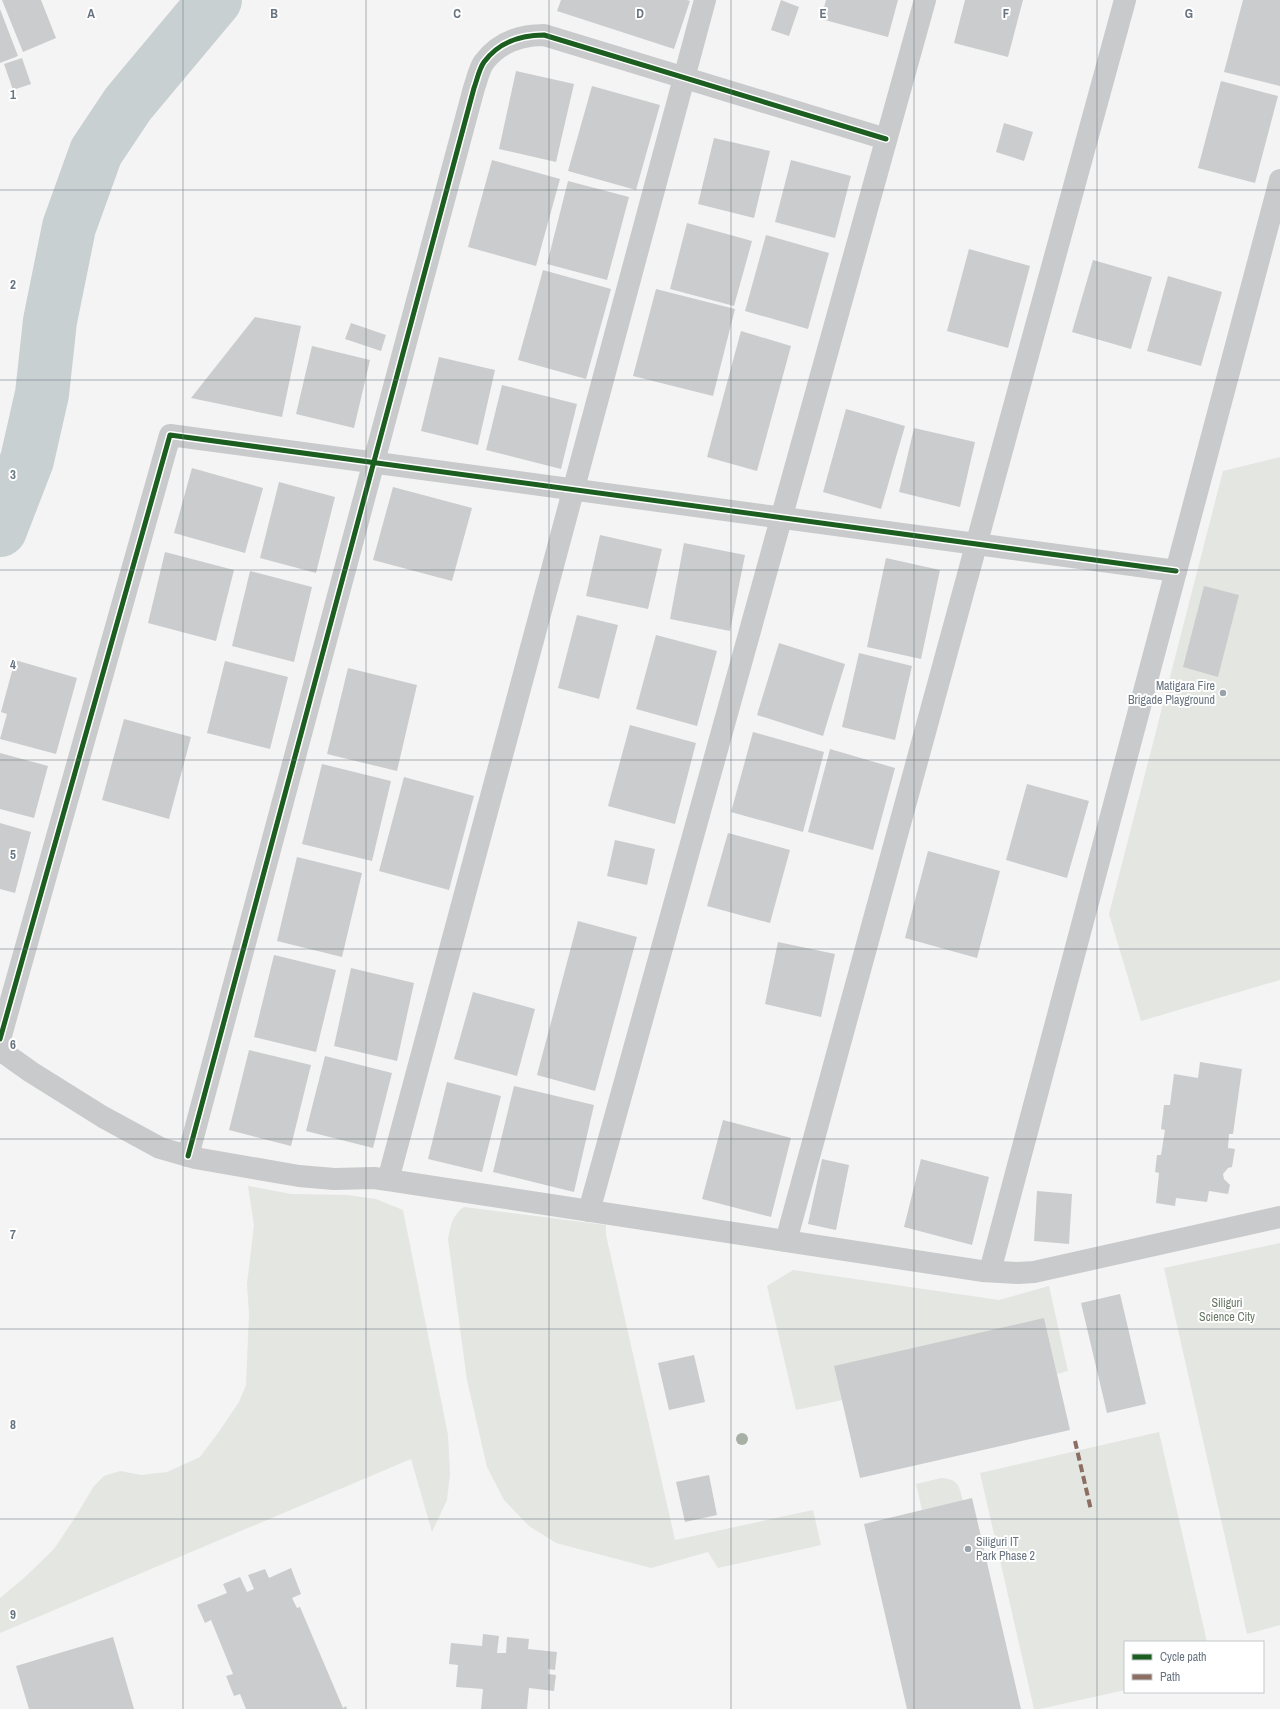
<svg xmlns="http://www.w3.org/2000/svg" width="1280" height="1709" viewBox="0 0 1280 1709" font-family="'Archivo Narrow',sans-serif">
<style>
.green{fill:#e3e6e1}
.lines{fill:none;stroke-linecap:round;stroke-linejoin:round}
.river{stroke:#c9d0d2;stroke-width:54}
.building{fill:#cbcccd}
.street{stroke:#c9cacb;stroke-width:22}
.quiet{stroke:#8d6e63;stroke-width:4;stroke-dasharray:8 4;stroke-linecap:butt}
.cycleway-casing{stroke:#fff;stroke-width:8}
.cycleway{stroke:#1b5e20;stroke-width:5}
.tree{fill:#a8b0a6}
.grid{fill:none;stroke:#687480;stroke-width:1;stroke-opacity:0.55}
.poi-dot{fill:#99a1a9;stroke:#fff;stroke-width:1.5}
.labels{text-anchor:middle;stroke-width:4;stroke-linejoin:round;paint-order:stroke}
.poi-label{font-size:12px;fill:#687480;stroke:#fff;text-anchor:end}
.park-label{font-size:12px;fill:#697866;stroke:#fff}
.grid-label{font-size:13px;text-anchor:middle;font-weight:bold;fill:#687480;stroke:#fff;stroke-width:4;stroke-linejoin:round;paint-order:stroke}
</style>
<rect width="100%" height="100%" fill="#f4f4f4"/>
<g class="green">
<path d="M1280 457V980L1141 1021 1109 914 1223 471Z"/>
<path d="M248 1186 291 1194 347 1195 376 1199 403 1210 448 1435 450 1474 447 1500 432 1532 411 1459 0 1633V1598L25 1577 54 1549 76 1516 94 1486 104 1476 120 1471 141 1475 167 1472 200 1457 218 1433 239 1402 246 1385 249 1314 247 1284 254 1225Z"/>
<path d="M464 1207 606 1225V1235L675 1540 813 1510 821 1545 718 1568 708 1552 651 1568 556 1543 529 1526 504 1500 487 1467 467 1380 448 1239C451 1225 452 1215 464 1207Z"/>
<path d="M1280 1243V1625L1247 1634 1164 1268Z"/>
<path d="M793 1270 999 1300 1049 1286 1068 1371 1057 1374 1044 1318 842 1400 796 1410 767 1286Z"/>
<path d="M1159 1432 1207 1642H1125V1690L1040 1709H1034L980 1473Z"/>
<path d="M941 1478C959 1479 959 1486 963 1501L922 1510 916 1484Z"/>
</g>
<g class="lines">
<path class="river" d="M0 530 27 460 42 394 50 321 69 227 96 152 128 104 215 0"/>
</g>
<g class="building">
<path d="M2 0H41L56 38 23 52Z"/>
<path d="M561 0H687L690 1 674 49 557 11Z"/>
<path d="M781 0 799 7 789 36 771 30Z"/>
<path d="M826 0H898L888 37 821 19Z"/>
<path d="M965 0H1023L1008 57 954 43Z"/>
<path d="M1243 0H1280V86L1224 72Z"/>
<path d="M0 9 18 56 0 63Z"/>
<path d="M22 58 31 84 13 90 4 64Z"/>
<path d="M516 71 574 84 556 162 499 149Z"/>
<path d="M1221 81 1278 96 1255 183 1198 168Z"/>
<path d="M592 86 660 105 636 190 568 171Z"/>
<path d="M1004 123 1033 132 1024 161 996 152Z"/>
<path d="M714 138 770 151 754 218 698 204Z"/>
<path d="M492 160 560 179 536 266 468 247Z"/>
<path d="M791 160 851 176 835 238 775 222Z"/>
<path d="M568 181 629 197 607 280 547 264Z"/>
<path d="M687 223 752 241 734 306 670 289Z"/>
<path d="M766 235 829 253 808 329 745 311Z"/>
<path d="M969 249 1030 266 1008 348 947 331Z"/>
<path d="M1093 260 1152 277 1131 349 1072 332Z"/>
<path d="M543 270 611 289 586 379 518 360Z"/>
<path d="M1168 276 1222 292 1201 366 1147 351Z"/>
<path d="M656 289 735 309 713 396 633 376Z"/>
<path d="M255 317 301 326 282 417 191 398Z"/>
<path d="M351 323 386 335 381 351 345 339Z"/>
<path d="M741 331 791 346 757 471 707 457Z"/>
<path d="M312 346 370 360 354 428 296 414Z"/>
<path d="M439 357 495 370 478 445 421 431Z"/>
<path d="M502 385 577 404 561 469 486 450Z"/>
<path d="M846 409 905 426 881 509 823 492Z"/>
<path d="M914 428 975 442 960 507 899 492Z"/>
<path d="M192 468 263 488 245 553 174 533Z"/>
<path d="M279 482 335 497 316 573 260 558Z"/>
<path d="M393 487 472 508 452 581 373 560Z"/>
<path d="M600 535 662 549 648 609 586 596Z"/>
<path d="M684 543 745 555 730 631 670 619Z"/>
<path d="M165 552 234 570 216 641 148 623Z"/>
<path d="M886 558 940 570 921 659 867 647Z"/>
<path d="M250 571 312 587 294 662 232 646Z"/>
<path d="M1204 586 1239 595 1218 677 1183 667Z"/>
<path d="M577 615 618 625 599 699 558 688Z"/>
<path d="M656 635 717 651 697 726 636 709Z"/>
<path d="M779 643 845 664 823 736 757 715Z"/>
<path d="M859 653 912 666 895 740 842 727Z"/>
<path d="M15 660 77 678 56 754 0 739 7 714 1 712Z"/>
<path d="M225 661 288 677 270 749 207 733Z"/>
<path d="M348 668 417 685 397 771 327 754Z"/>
<path d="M124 719 191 737 169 819 102 800Z"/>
<path d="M630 725 696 743 675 824 608 806Z"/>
<path d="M753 732 824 752 803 832 731 812Z"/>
<path d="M830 749 895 768 873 850 808 832Z"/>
<path d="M0 753 48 766 34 818 0 809Z"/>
<path d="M322 764 391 781 372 861 302 844Z"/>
<path d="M404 777 474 796 449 890 379 871Z"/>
<path d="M1027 784 1089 801 1067 878 1006 860Z"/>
<path d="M0 823 31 832 15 893 0 889Z"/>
<path d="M728 833 790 850 770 923 707 906Z"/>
<path d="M615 840 655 849 647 885 607 876Z"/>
<path d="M928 851 1000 871 977 958 905 938Z"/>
<path d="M297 857 362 873 342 957 277 941Z"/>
<path d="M578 921 637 937 595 1091 537 1075Z"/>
<path d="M778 942 835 954 821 1017 765 1004Z"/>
<path d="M274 955 336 970 316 1052 254 1037Z"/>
<path d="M351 968 414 983 397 1061 334 1046Z"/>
<path d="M473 992 535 1009 517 1076 454 1059Z"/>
<path d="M249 1050 311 1065 291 1146 229 1130Z"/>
<path d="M325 1056 392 1073 373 1148 306 1131Z"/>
<path d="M1200 1062 1242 1069 1233 1134H1229L1228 1148 1235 1149 1232 1167 1228 1168 1223 1174 1224 1179 1230 1185 1228 1194 1209 1191 1207 1202 1176 1198 1175 1206 1156 1203 1159 1173 1155 1172 1157 1155H1161L1165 1130 1161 1129 1164 1105H1170L1174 1074 1198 1078Z"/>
<path d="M447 1082 501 1096 482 1172 428 1159Z"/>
<path d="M514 1086 594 1105 574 1192 493 1172Z"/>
<path d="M723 1120 791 1138 771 1217 702 1199Z"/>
<path d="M822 1159 849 1165 836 1230 808 1224Z"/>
<path d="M921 1159 989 1177 972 1245 904 1227Z"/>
<path d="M1037 1191 1072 1194 1069 1244 1034 1241Z"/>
<path d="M1120 1294 1146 1404 1107 1413 1081 1303Z"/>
<path d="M1044 1318 1070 1430 860 1478 834 1366Z"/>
<path d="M694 1355 705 1402 669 1410 658 1363Z"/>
<path d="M709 1475 717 1515 685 1522 676 1482Z"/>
<path d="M972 1498 1021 1709H907L864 1524Z"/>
<path d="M291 1568 301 1594 292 1598 297 1608 300 1607 343 1708 346 1706 347 1709H246L240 1694 234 1696 226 1676 233 1674 211 1620 205 1623 197 1605 227 1593 223 1584 240 1577 247 1592 254 1589 248 1575 265 1569 269 1578Z"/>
<path d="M483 1634 499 1636 497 1653H506L507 1637 529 1639 528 1649 557 1652 555 1670 548 1669V1674L556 1675 554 1691 529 1688 527 1709H481L483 1689 456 1687 458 1665 449 1664 451 1643 482 1646Z"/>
<path d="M113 1637 134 1709H29L16 1666Z"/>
</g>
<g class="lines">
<g class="street">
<path d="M0 1039 170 435 1176 571"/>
<path d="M0 1050 31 1072 103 1117 160 1148 195 1158 299 1176 334 1179 374 1178 388 1180 982 1271 1018 1273 1034 1272 1280 1217"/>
<path d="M188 1156 474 88C477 80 479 69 484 62 499 42 520 35 544 35L886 139"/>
<path d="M388 1180 705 0"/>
<path d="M589 1211 925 0"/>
<path d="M786 1241 1125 0"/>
<path d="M990 1271 1280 180"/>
</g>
<path class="quiet" d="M1075 1441 1091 1510"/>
<defs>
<g id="cycleway">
<path d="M0 1039 170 435 1176 571"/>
<path d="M188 1156 474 88C477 80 479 69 484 62 499 42 520 35 544 35L886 139"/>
</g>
</defs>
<use href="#cycleway" class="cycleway-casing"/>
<use href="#cycleway" class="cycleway"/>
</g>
<circle class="tree" cx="742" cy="1439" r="6"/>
<path class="grid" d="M183 0V1709M366 0V1709M549 0V1709M731 0V1709M914 0V1709M1097 0V1709M0 190H1280M0 380H1280M0 570H1280M0 760H1280M0 949H1280M0 1139H1280M0 1329H1280M0 1519H1280"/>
<g class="poi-dot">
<circle cx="1223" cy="693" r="4"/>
<circle cx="968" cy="1549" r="4"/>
</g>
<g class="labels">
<g class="poi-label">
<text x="1215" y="690">Matigara Fire<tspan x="1215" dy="14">Brigade Playground</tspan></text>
<text x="976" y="1546" text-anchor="start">Siliguri IT<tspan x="976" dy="14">Park Phase 2</tspan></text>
</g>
<g class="park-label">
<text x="1227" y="1307">Siliguri<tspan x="1227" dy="14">Science City</tspan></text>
</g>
</g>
<g class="grid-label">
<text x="91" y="18">A</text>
<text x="274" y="18">B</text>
<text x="457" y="18">C</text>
<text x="640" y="18">D</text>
<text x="823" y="18">E</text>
<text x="1006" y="18">F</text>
<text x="1189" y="18">G</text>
<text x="13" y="99">1</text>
<text x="13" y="289">2</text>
<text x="13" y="479">3</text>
<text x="13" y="669">4</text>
<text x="13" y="859">5</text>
<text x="13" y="1049">6</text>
<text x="13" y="1239">7</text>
<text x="13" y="1429">8</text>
<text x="13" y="1619">9</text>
</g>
<rect x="1124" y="1641" width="140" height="52" fill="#ffffff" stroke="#c3c7cc"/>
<rect x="1132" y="1654" width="20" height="6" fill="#1b5e20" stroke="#c3c7cc"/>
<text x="1160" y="1661" font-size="12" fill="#687480">Cycle path</text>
<rect x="1132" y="1674" width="20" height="6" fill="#8d6e63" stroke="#c3c7cc"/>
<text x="1160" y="1681" font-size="12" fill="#687480">Path</text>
</svg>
